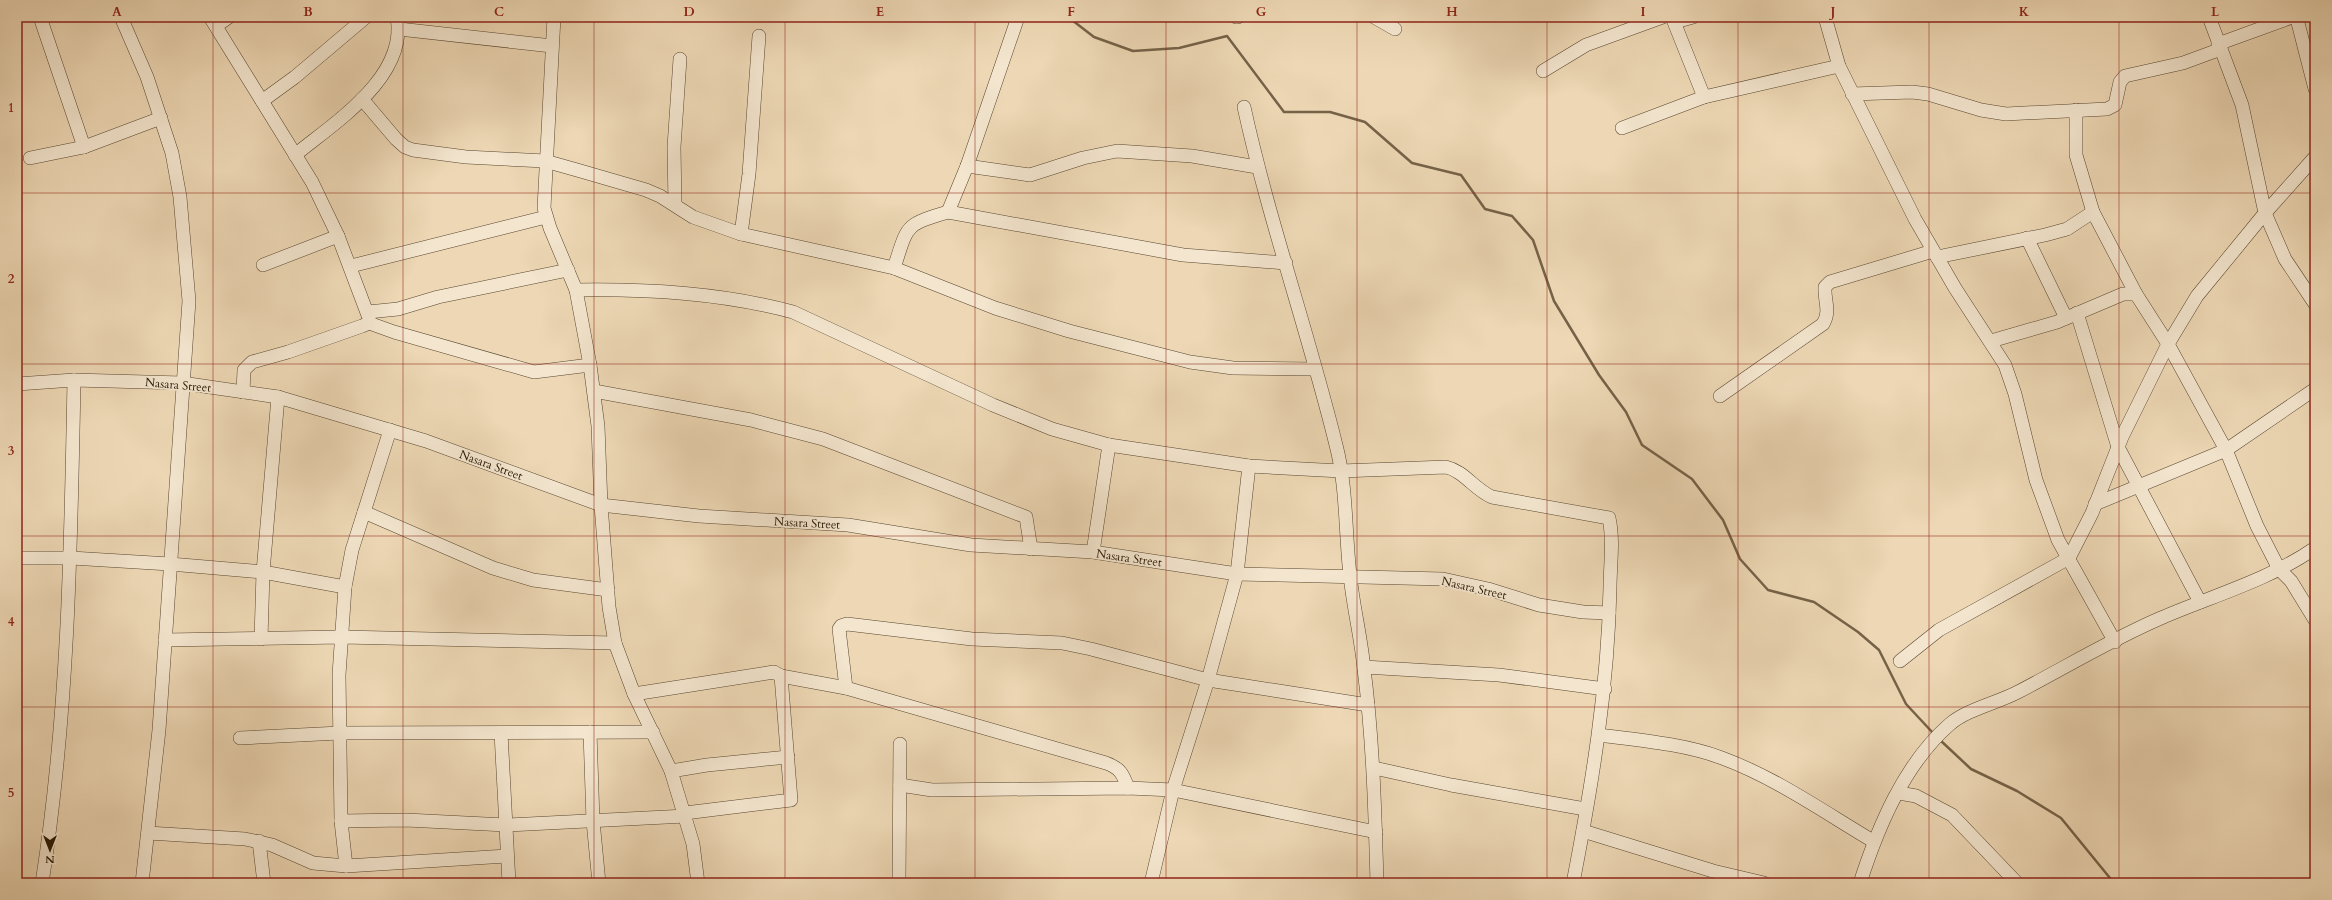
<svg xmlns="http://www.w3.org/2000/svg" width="2332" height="900" viewBox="0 0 2332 900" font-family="Cardo,serif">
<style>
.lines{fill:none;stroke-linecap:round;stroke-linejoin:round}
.stream{stroke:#756248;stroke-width:2.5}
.minor-casing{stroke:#58462e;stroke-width:14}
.minor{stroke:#f3e5ce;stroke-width:13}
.grid{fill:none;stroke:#8f2418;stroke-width:1;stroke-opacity:0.55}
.labels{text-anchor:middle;stroke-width:3.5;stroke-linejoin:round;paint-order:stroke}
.street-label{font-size:12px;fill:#261501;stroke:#f3e5ce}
.neatline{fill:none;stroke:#8f2418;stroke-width:1.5}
.grid-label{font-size:13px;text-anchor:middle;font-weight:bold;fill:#8f2418}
</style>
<rect width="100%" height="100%" fill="#edd7b4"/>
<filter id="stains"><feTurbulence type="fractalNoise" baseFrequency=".005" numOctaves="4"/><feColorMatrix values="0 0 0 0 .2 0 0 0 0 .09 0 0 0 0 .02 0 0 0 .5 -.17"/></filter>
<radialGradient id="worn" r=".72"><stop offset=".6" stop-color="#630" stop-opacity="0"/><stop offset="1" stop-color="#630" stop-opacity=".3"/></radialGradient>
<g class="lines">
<g class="stream">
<path d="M1068 17 1094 37 1133 51 1179 48 1227 36 1284 112H1330L1365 122 1412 163 1461 175 1485 209 1512 216 1533 240 1554 301 1599 375 1626 412 1642 445 1692 479 1723 520 1740 559 1768 590 1814 602 1858 632 1879 650 1906 704 1933 733"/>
<path d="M1940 740 1971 769 2017 791 2061 818 2114 883"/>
</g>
<defs>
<g id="minor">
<path d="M40 17 84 147"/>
<path d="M121 17 147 77 172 153 180 197 189 301 159 730 142 883"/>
<path d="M210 17 312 182 338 236 369 318V323L362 326 288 352 252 362 244 370 243 392"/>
<path d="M554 17 544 208 550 228 576 290 590 365 598 426 601 505 609 607 615 643 634 694 671 771 693 844 698 883"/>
<path d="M1236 17H1238"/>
<path d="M1374 17 1395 29"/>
<path d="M1672 17 1704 97"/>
<path d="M1825 17 1839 66 1915 219 1955 288 2005 365 2015 394 2036 480 2058 540 2115 642"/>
<path d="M2209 17 2221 49"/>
<path d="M1675 22 1693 17"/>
<path d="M216 26 229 17"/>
<path d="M399 29 552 46"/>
<path d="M2218 44 2292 17 2297 19 2315 89"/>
<path d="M1543 71 1586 45 1663 17"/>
<path d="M1852 94 1912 92 1928 94 1981 110 2006 114 2107 109 2115 105 2120 82 2125 76 2183 63 2221 49 2242 105 2265 213 2285 259 2315 304"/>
<path d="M362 99 396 139 405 147 413 150 466 157 545 161 577 170 646 190 660 196 693 217 741 234 894 268 995 308 1069 331 1190 362 1233 368 1315 369"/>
<path d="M262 101 295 77 366 17"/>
<path d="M1244 107C1269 221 1308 331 1336 445 1347 487 1345 532 1350 575 1353 606 1361 637 1364 669 1373 740 1375 811 1377 883"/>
<path d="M2076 110V155L2093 212 2136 294 2168 344 2226 450 2257 526 2279 569 2291 581 2315 620"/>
<path d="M1622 128 1704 97 1839 66"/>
<path d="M295 155C335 122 408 77 397 17"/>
<path d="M30 158 84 147 161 118"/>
<path d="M967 166 1030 175 1083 158 1117 151 1192 156 1257 167"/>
<path d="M675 205 674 147 680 59"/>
<path d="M948 212 967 166 1018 17"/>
<path d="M741 234 749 174 759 36"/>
<path d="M2027 238 2066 318"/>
<path d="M1937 257 2045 235 2067 229 2093 212"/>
<path d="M263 265 338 236"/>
<path d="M351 266 546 217"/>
<path d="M894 268C908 225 904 225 948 212L1183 255 1286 263"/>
<path d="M576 290C649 289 722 293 793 312L993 405 1052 429 1109 445 1249 466 1341 471 1446 467C1464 471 1475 490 1492 497L1609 518C1614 540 1610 566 1610 588 1608 688 1592 785 1573 883"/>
<path d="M368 312 398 309 438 297 568 270"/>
<path d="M2077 313 2118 447 2200 602"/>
<path d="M369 323 394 332 534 372 590 365"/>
<path d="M1991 341 2057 322 2123 294H2136"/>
<path d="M17 384 74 380 182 383 278 397 426 441 601 505 699 516 848 525 971 545 1093 552 1237 574 1443 579 1488 589 1539 605 1583 612 1609 613"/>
<path d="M594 391 751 420 823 439 1026 517 1031 549"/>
<path d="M1720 396 1823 324C1831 311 1824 301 1825 287L1830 282 1933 251"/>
<path d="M2095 504 2226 450 2315 389"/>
<path d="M364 512 493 568 533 580 608 590"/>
<path d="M1093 552 1109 445"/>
<path d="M17 558H71L170 564 263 572 345 587"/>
<path d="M261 639 263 572 278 397"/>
<path d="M165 640 342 637 615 643"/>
<path d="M1900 661 1939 630 2069 558 2092 513 2122 437 2168 344 2197 296 2265 213 2315 157"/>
<path d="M1364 667 1499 675 1605 689"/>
<path d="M781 676 846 688 1106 763C1120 768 1123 774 1128 788"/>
<path d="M846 688 839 629 841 626 847 624 972 639 1062 643 1091 649 1208 680 1368 705"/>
<path d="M634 694 774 672 781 676 791 800 685 813"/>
<path d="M590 732 593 821 599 883"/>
<path d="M501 733 509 883"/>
<path d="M1599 735C1638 740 1685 744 1722 758 1776 778 1824 812 1873 841"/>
<path d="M240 738 340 733 653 732"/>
<path d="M1374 768 1451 785 1585 809"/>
<path d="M671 771 707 765 788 757"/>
<path d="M900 785 932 790 1128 788 1173 790 1376 832"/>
<path d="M1899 793 1916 796 1952 815 2017 883"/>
<path d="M341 821 406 820 506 825 686 816"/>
<path d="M1583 831 1713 871 1764 883"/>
<path d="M148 833 245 839 272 845 313 863 346 866 507 856"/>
<path d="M259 841 264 883"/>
<path d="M346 866 341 821 339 675 345 587 352 550 390 430"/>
<path d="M42 883C68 717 71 548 74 380"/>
<path d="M899 883 900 744"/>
<path d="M1151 883 1173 790 1208 680 1237 574 1249 466"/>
<path d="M1860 883C1878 827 1904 764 1950 724 1968 709 1997 703 2018 692 2066 667 2112 639 2161 618 2212 596 2269 580 2315 548"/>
</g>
</defs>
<use href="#minor" class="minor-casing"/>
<use href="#minor" class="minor"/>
</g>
<path class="grid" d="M213 17V883M403 17V883M594 17V883M785 17V883M975 17V883M1166 17V883M1357 17V883M1547 17V883M1738 17V883M1929 17V883M2119 17V883M17 193H2315M17 364H2315M17 536H2315M17 707H2315"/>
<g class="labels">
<g class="street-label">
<text transform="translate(178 385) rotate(5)" y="4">Nasara Street</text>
<text transform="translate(491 465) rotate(20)" y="4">Nasara Street</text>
<text transform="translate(807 523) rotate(3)" y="4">Nasara Street</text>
<text transform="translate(1129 558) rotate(8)" y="4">Nasara Street</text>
<text transform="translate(1474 588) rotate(13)" y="4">Nasara Street</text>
</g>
</g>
<rect width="2332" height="900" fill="none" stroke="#edd7b4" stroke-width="44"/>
<g transform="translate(50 850) rotate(180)" stroke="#f3e5ce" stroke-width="3" paint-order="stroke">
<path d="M0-3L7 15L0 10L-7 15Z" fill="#261501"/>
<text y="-6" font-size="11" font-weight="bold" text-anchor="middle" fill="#261501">N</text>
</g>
<rect x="22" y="22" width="2288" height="856" class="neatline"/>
<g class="grid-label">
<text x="117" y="16">A</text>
<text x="308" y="16">B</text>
<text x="499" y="16">C</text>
<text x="689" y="16">D</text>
<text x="880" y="16">E</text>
<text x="1071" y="16">F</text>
<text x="1261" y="16">G</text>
<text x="1452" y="16">H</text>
<text x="1643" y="16">I</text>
<text x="1833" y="16">J</text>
<text x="2024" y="16">K</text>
<text x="2215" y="16">L</text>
<text x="11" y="112">1</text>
<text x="11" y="283">2</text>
<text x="11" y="455">3</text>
<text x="11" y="626">4</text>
<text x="11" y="797">5</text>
</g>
<rect width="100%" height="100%" filter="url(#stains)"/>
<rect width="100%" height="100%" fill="url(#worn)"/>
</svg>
